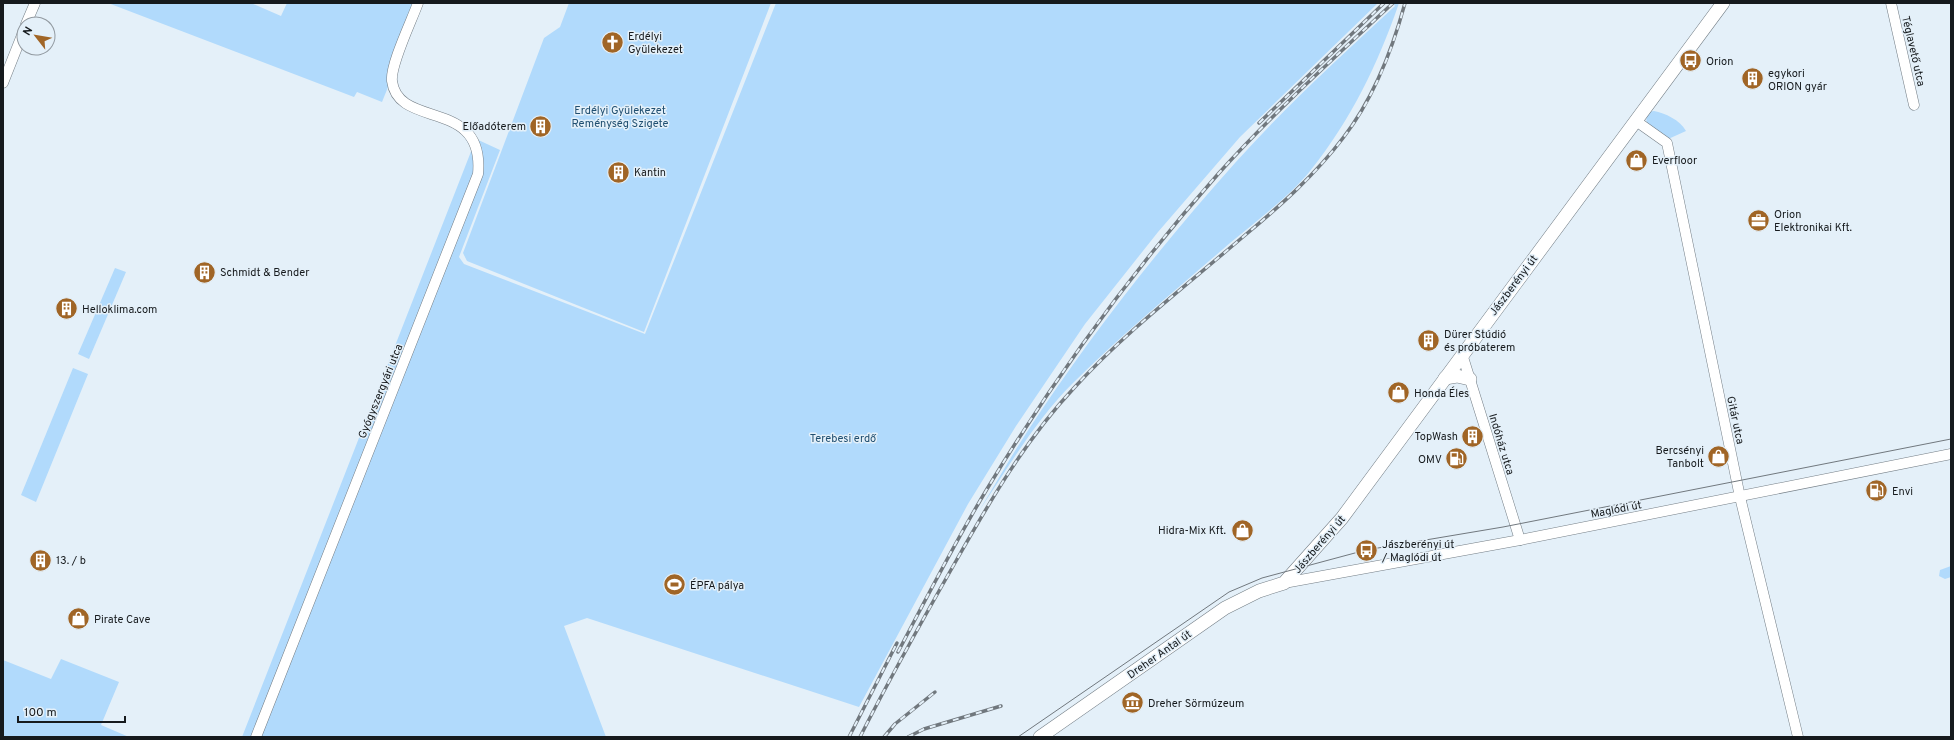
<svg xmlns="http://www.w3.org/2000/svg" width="1954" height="740" viewBox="0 0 1954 740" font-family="Overpass,sans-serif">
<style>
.green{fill:#b1dafc}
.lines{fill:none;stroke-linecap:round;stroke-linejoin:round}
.minor-casing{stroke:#747e86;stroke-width:11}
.major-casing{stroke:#747e86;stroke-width:14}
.minor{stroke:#fff;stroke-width:10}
.major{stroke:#fff;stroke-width:13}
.tram{stroke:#71787e;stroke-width:1}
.rail-casing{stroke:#71787e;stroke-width:3.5}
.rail{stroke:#e4f0f9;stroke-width:2;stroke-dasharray:6;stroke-linecap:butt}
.labels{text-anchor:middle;stroke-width:3;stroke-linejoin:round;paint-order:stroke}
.poi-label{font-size:11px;fill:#161a1d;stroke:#e4f0f9;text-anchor:start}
.street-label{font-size:11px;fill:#161a1d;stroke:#e4f0f9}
.park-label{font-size:11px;fill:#204f71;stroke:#e4f0f9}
</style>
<rect width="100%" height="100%" fill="#e4f0f9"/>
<g class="green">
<path d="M108 3H251L281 16 287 3H422L382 102 357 92 354 97Z"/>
<path d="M569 3H771L644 332 467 261 463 253 544 38 560 27Z"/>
<path d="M776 3H1378L1240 137 1158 232 1085 324 1016 426 968 504 859 707 587 618 564 626 606 737H242L472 149 461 132 500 150 459 257 464 264 645 334Z"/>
<path d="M1393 3H1399C1378 64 1351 120 1310 171 1290 196 1255 222 1230 243 1177 289 1122 334 1072 384 1035 421 1008 468 979 511 995 485 1010 458 1027 432 1089 337 1159 248 1235 163 1284 108 1340 57 1395 6Z"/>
<path d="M1654 111C1665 113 1680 120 1686 131L1666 140C1654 132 1642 128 1648 112Z"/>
<path d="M115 268 126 272 89 359 78 354Z"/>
<path d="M73 368 88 374 36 502 21 495Z"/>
<path d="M1951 566V577L1945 579 1939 576 1940 570Z"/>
<path d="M61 659 119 682 101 725 129 737H3V660L51 679Z"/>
</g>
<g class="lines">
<defs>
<g id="minor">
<path d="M1891 3 1914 105"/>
<path d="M26 24 35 3"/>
<path d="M3 83 24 30"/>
<path d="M1636 121 1667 143 1740 497 1798 737"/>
<path d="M1462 354 1520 540"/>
<path d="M1284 583 1520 540 1951 454"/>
<path d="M256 737 478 174C485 97 398 130 392 81 390 65 412 20 418 3"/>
</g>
<g id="major">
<path d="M1445 378 1457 376 1470 379"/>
<path d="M1040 737 1225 608 1259 591 1284 583 1342 518 1723 3"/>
</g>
</defs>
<use href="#minor" class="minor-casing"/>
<use href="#major" class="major-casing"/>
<use href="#minor" class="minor"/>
<use href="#major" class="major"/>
<path class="tram" d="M1018 737 1229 592 1262 578 1366 550 1503 527 1951 439"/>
<defs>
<g id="rail">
<path d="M1259 123 1384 3"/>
<path d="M898 652C927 597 955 542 987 489 1055 377 1132 271 1219 173 1273 113 1334 58 1393 3"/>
<path d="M849 737 897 643"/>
<path d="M860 737C890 678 923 619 956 561 990 501 1026 439 1074 388 1125 332 1187 285 1244 236 1280 206 1315 175 1343 138 1374 98 1392 51 1405 3"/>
<path d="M884 737 895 724 935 692"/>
<path d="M908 737 924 729 1001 706"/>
</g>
</defs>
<use href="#rail" class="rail-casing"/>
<use href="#rail" class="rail"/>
</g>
<defs>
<symbol id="church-disc" viewBox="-11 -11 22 22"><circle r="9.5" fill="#a06526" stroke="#e4f0f9"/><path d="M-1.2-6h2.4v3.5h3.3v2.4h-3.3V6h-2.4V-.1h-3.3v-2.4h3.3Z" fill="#fff"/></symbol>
<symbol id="bus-disc" viewBox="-11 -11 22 22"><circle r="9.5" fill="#a06526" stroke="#e4f0f9"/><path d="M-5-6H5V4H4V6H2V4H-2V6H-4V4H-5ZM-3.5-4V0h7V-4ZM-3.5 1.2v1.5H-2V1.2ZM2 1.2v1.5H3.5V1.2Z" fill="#fff"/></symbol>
<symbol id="building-disc" viewBox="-11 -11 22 22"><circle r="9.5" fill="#a06526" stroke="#e4f0f9"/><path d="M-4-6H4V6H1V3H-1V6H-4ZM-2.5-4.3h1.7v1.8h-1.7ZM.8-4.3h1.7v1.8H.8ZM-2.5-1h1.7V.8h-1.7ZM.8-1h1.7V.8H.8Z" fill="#fff"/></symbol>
<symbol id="shop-disc" viewBox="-11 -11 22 22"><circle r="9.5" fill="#a06526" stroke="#e4f0f9"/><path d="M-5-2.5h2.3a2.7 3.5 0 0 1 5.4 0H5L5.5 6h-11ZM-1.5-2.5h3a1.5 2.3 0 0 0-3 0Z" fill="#fff"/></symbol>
<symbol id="office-disc" viewBox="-11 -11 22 22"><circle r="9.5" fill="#a06526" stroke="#e4f0f9"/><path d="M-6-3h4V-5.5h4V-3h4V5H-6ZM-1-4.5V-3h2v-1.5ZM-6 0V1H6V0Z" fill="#fff"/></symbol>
<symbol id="fuel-disc" viewBox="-11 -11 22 22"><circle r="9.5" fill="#a06526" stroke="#e4f0f9"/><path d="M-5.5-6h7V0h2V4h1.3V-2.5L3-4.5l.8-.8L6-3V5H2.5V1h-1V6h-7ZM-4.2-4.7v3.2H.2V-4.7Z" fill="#fff"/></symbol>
<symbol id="stadium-disc" viewBox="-11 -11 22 22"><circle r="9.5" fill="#a06526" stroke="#e4f0f9"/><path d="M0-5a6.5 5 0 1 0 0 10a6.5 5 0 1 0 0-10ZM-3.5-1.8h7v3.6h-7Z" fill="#fff"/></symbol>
<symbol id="museum-disc" viewBox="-11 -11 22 22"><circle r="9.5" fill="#a06526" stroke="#e4f0f9"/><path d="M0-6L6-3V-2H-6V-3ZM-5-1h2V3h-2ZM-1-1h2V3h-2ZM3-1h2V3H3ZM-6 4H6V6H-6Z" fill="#fff"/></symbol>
</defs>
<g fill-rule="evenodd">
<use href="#church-disc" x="600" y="30" width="25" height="25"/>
<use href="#bus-disc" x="1678" y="48" width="25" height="25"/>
<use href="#building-disc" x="1740" y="66" width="25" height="25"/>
<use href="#building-disc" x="528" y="114" width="25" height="25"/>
<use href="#shop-disc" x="1624" y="148" width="25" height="25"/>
<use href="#building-disc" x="606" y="160" width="25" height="25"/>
<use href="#office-disc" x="1746" y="208" width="25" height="25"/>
<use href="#building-disc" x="192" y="260" width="25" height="25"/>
<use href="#building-disc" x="54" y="296" width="25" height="25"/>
<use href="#building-disc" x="1416" y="328" width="25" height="25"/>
<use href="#shop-disc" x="1386" y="380" width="25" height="25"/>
<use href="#building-disc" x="1460" y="424" width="25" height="25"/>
<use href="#shop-disc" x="1706" y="444" width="25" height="25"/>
<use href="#fuel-disc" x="1444" y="446" width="25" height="25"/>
<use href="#fuel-disc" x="1864" y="478" width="25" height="25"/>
<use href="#shop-disc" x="1230" y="518" width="25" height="25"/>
<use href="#bus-disc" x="1354" y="538" width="25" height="25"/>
<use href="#building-disc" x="28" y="548" width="25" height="25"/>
<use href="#stadium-disc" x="662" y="572" width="25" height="25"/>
<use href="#shop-disc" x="66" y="606" width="25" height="25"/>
<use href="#museum-disc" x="1120" y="690" width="25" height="25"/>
</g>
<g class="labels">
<g class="poi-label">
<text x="628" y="40">Erdélyi<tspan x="628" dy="13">Gyülekezet</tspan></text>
<text x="1706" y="65">Orion</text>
<text x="1768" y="77">egykori<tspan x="1768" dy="13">ORION gyár</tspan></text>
<text x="526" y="130" text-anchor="end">Előadóterem</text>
<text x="1652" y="164">Everfloor</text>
<text x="634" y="176">Kantin</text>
<text x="1774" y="218">Orion<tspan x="1774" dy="13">Elektronikai Kft.</tspan></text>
<text x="220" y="276">Schmidt &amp; Bender</text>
<text x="82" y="313">Helloklima.com</text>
<text x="1444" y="338">Dürer Stúdió<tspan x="1444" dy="13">és próbaterem</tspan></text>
<text x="1414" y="397">Honda Éles</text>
<text x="1458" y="440" text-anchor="end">TopWash</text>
<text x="1704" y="454" text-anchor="end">Bercsényi<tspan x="1704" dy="13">Tanbolt</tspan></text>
<text x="1442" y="463" text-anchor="end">OMV</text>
<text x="1892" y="495">Envi</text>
<text x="1226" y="534" text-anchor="end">Hidra-Mix Kft.</text>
<text x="1382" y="548">Jászberényi út<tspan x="1382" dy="13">/ Maglódi út</tspan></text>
<text x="56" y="564">13. / b</text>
<text x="690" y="589">ÉPFA pálya</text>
<text x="94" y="623">Pirate Cave</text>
<text x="1148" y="707">Dreher Sörmúzeum</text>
</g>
<g class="street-label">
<text transform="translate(1914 51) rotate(77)" y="4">Téglavető utca</text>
<text transform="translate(1513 285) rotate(-53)" y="4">Jászberényi út</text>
<text transform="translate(380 391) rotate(-68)" y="4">Gyógyszergyári utca</text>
<text transform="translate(1736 420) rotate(78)" y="4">Gitár utca</text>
<text transform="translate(1502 444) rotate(73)" y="4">Indóház utca</text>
<text transform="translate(1616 509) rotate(-11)" y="4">Maglódi út</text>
<text transform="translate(1319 544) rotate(-49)" y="4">Jászberényi út</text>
<text transform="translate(1159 654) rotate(-35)" y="4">Dreher Antal út</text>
</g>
<g class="park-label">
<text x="620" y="114">Erdélyi Gyülekezet<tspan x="620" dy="13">Reménység Szigete</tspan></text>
<text x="843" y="442">Terebesi erdő</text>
</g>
</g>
<rect width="1954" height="740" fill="none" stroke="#161a1d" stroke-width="8"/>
<g transform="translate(36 36) rotate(301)"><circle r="19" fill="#e4f0f9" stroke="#929aa1"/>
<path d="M0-3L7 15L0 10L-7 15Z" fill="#a06526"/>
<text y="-6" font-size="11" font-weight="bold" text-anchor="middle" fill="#161a1d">N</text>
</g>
<path d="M18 716v6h107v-6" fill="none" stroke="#161a1d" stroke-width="2"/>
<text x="24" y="716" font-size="12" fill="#161a1d" stroke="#e4f0f9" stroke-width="3" paint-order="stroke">100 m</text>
</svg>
